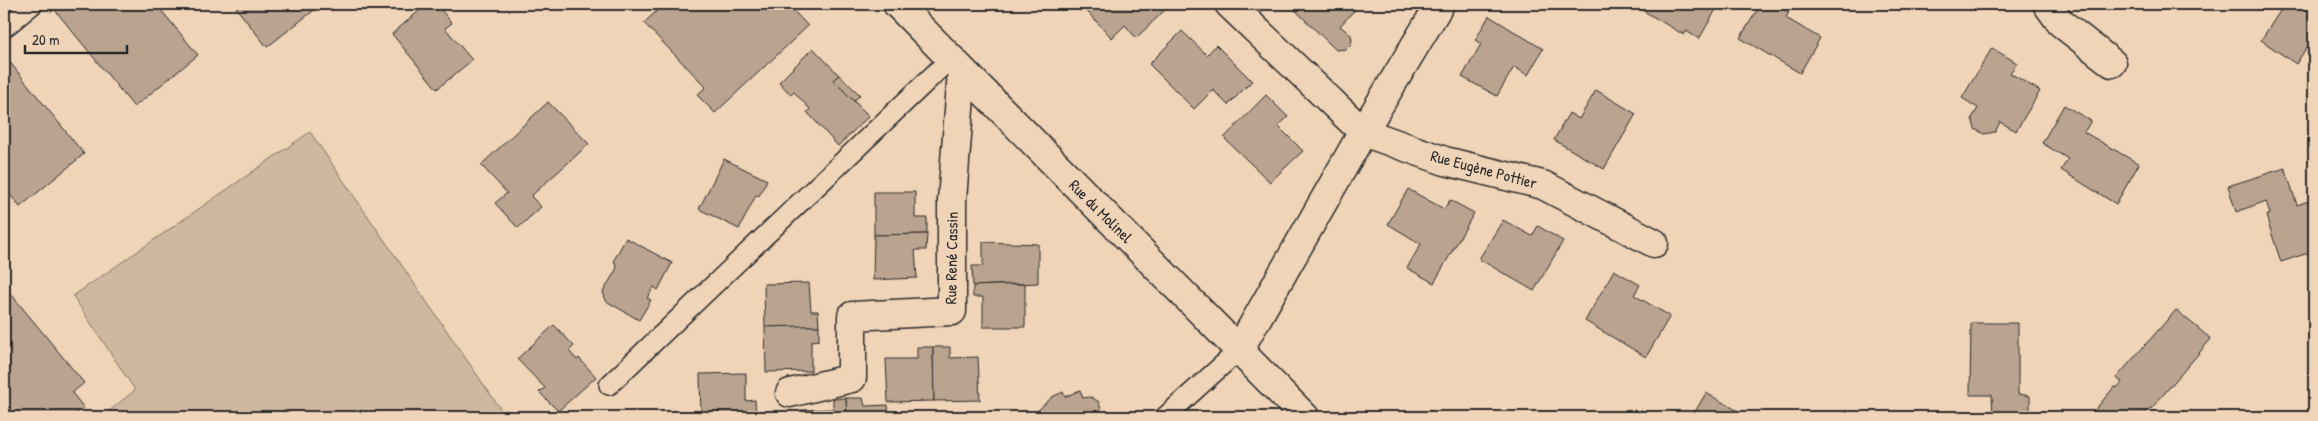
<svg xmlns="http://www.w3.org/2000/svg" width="2318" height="421" viewBox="0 0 2318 421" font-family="'Patrick Hand',sans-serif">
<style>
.green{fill:#d0b8a0;stroke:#7e7266}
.building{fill:#baa490;stroke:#2b2b2b}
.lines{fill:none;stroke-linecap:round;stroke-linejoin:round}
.lane-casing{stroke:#2b2b2b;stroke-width:22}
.street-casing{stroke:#2b2b2b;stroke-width:31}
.secondary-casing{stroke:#2b2b2b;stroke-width:31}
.lane{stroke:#f0d4b7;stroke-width:19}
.street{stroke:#f0d4b7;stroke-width:28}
.secondary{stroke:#f0d4b7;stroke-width:28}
.labels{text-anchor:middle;stroke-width:4.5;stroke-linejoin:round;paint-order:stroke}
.street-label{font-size:16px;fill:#2b2b2b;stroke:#f0d4b7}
</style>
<rect width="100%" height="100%" fill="#f0d4b7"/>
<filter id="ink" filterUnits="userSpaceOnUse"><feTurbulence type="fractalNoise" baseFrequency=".02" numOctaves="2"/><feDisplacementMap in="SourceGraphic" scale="10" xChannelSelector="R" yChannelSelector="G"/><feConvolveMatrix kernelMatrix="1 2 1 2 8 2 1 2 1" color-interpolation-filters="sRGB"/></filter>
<g filter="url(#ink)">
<path class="green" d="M310 132 506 417H102L135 390 73 296Z"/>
<g class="building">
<path d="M60 4H156L198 55 134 107 55 10 50 12Z"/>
<path d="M241 4H322L267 47 236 8Z"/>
<path d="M427 4H436L452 23 445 28 472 60 437 89 392 34Z"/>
<path d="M664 4H787L808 26 715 113 697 95 706 87 644 23Z"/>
<path d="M1080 4H1159L1165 10 1136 38 1125 25 1112 38Z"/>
<path d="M1299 4H1360L1340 26 1351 35 1352 41 1350 45 1346 49 1336 50 1294 9Z"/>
<path d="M1645 4H1714L1718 6 1699 39 1686 31 1684 35 1642 10Z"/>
<path d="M1761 4H1774L1789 12 1786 18 1820 38 1800 73 1740 38Z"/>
<path d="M2276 4H2314V36L2296 64 2261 40 2282 8Z"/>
<path d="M1489 16 1543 49 1528 75 1514 67 1497 96 1462 77 1481 44 1475 40Z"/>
<path d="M1182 31 1207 55 1216 45 1252 81 1228 105 1213 90 1194 109 1149 64Z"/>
<path d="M813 48 839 75 833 80 869 116 838 146 807 112 810 109 794 92 791 95 779 82Z"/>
<path d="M1992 48 2017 63 2010 73 2040 91 2016 131 2000 122 1995 132 1984 134 1975 129 1972 118 1978 108 1962 98Z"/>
<path d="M4 55 84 154 20 207 4 187Z"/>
<path d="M839 75 860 95 854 101 833 80Z"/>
<path d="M1596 90 1636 114 1604 169 1554 140 1569 113 1579 119Z"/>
<path d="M1266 95 1288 117 1278 126 1303 151 1270 182 1224 138Z"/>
<path d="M548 102 589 144 531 196 541 207 518 228 495 203 507 193 481 165Z"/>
<path d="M2064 105 2091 121 2084 132 2139 164 2116 204 2061 170 2068 159 2042 143Z"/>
<path d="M724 159 767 180 759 196 756 195 739 229 699 209Z"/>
<path d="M2285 168 2297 205 2314 199V251L2281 262 2266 216 2270 214 2266 201 2236 212 2228 186Z"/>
<path d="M1408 189 1444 209 1450 200 1474 213 1434 283 1407 268 1421 244 1388 224Z"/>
<path d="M874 192H915V218H927V234L874 235Z"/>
<path d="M1503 220 1532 236 1538 226 1563 241 1534 291 1479 259Z"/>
<path d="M927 234 926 250H915L917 278 873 280 874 235Z"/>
<path d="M626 238 672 263 658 290 654 287 647 298 651 300 639 320 606 301 603 292 617 268 614 260Z"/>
<path d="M983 242 1038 244V283L973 286 972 266H983Z"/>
<path d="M1614 270 1640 285 1634 295 1670 316 1646 357 1585 321Z"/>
<path d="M809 283 811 311H818L819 326 765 327 764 284Z"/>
<path d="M1025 284V327H983V297H973V286Z"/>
<path d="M11 294 84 383 72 393 84 408 72 417H4V300Z"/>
<path d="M2176 310 2211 339 2151 409 2150 408 2141 417H2089L2115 386 2117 388 2122 382 2116 378Z"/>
<path d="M1971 323H2018V394L2030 396V417H1993L1992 395H1970Z"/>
<path d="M554 325 574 346 569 351 577 360 579 358 596 377 558 411 539 392 545 388 517 359Z"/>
<path d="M802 326H819V340L811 341V371L766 372 765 327Z"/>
<path d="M917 347H933L934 401 888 402 886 359H917Z"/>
<path d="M933 347H950V358L978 357 980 400 934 401Z"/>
<path d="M746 373V401L755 400 756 416 701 417 700 374Z"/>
<path d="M1080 390 1083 398 1091 397 1099 402 1101 410 1097 417H1031L1052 397 1063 392 1065 397Z"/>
<path d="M1706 393 1749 417H1692Z"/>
<path d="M846 398 847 417H802L801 410 833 409V399Z"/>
<path d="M846 398H863L865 406 888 405 889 417H847Z"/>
<path d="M1430 410 1437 417H1422Z"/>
<path d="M756 416V417H703Z"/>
</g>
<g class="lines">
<defs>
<g id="lane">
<path d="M4 28 33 4"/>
<path d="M609 385 950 59"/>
<path d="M1165 417 1239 350"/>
</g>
<g id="street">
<path d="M1229 4 1363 132 1445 161 1543 185 1654 243"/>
<path d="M2047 4 2061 23 2112 63"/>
<path d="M1239 350 1363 132 1440 4"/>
<path d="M790 393 852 378V316L952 311V200L962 71"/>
</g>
<path id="secondary" d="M897 4 1305 417"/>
</defs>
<use href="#lane" class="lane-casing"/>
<use href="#street" class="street-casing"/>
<use href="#secondary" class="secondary-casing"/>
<use href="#lane" class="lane"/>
<use href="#street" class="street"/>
<use href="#secondary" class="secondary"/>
</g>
</g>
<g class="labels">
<g class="street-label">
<text transform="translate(1484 169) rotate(15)" y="6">Rue Eugène Pottier</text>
<text transform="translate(1101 211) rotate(45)" y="6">Rue du Molinel</text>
<text transform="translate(951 258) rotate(-89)" y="6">Rue René Cassin</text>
</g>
</g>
<rect width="2318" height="421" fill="none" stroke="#f0d4b7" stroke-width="20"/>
<rect x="10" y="10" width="2298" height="401" fill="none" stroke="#2b2b2b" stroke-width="2" filter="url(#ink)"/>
<path d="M25 45v8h102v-8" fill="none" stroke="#2b2b2b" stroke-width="2.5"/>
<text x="32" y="45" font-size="15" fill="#2b2b2b" stroke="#f0d4b7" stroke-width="4" paint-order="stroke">20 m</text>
</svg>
